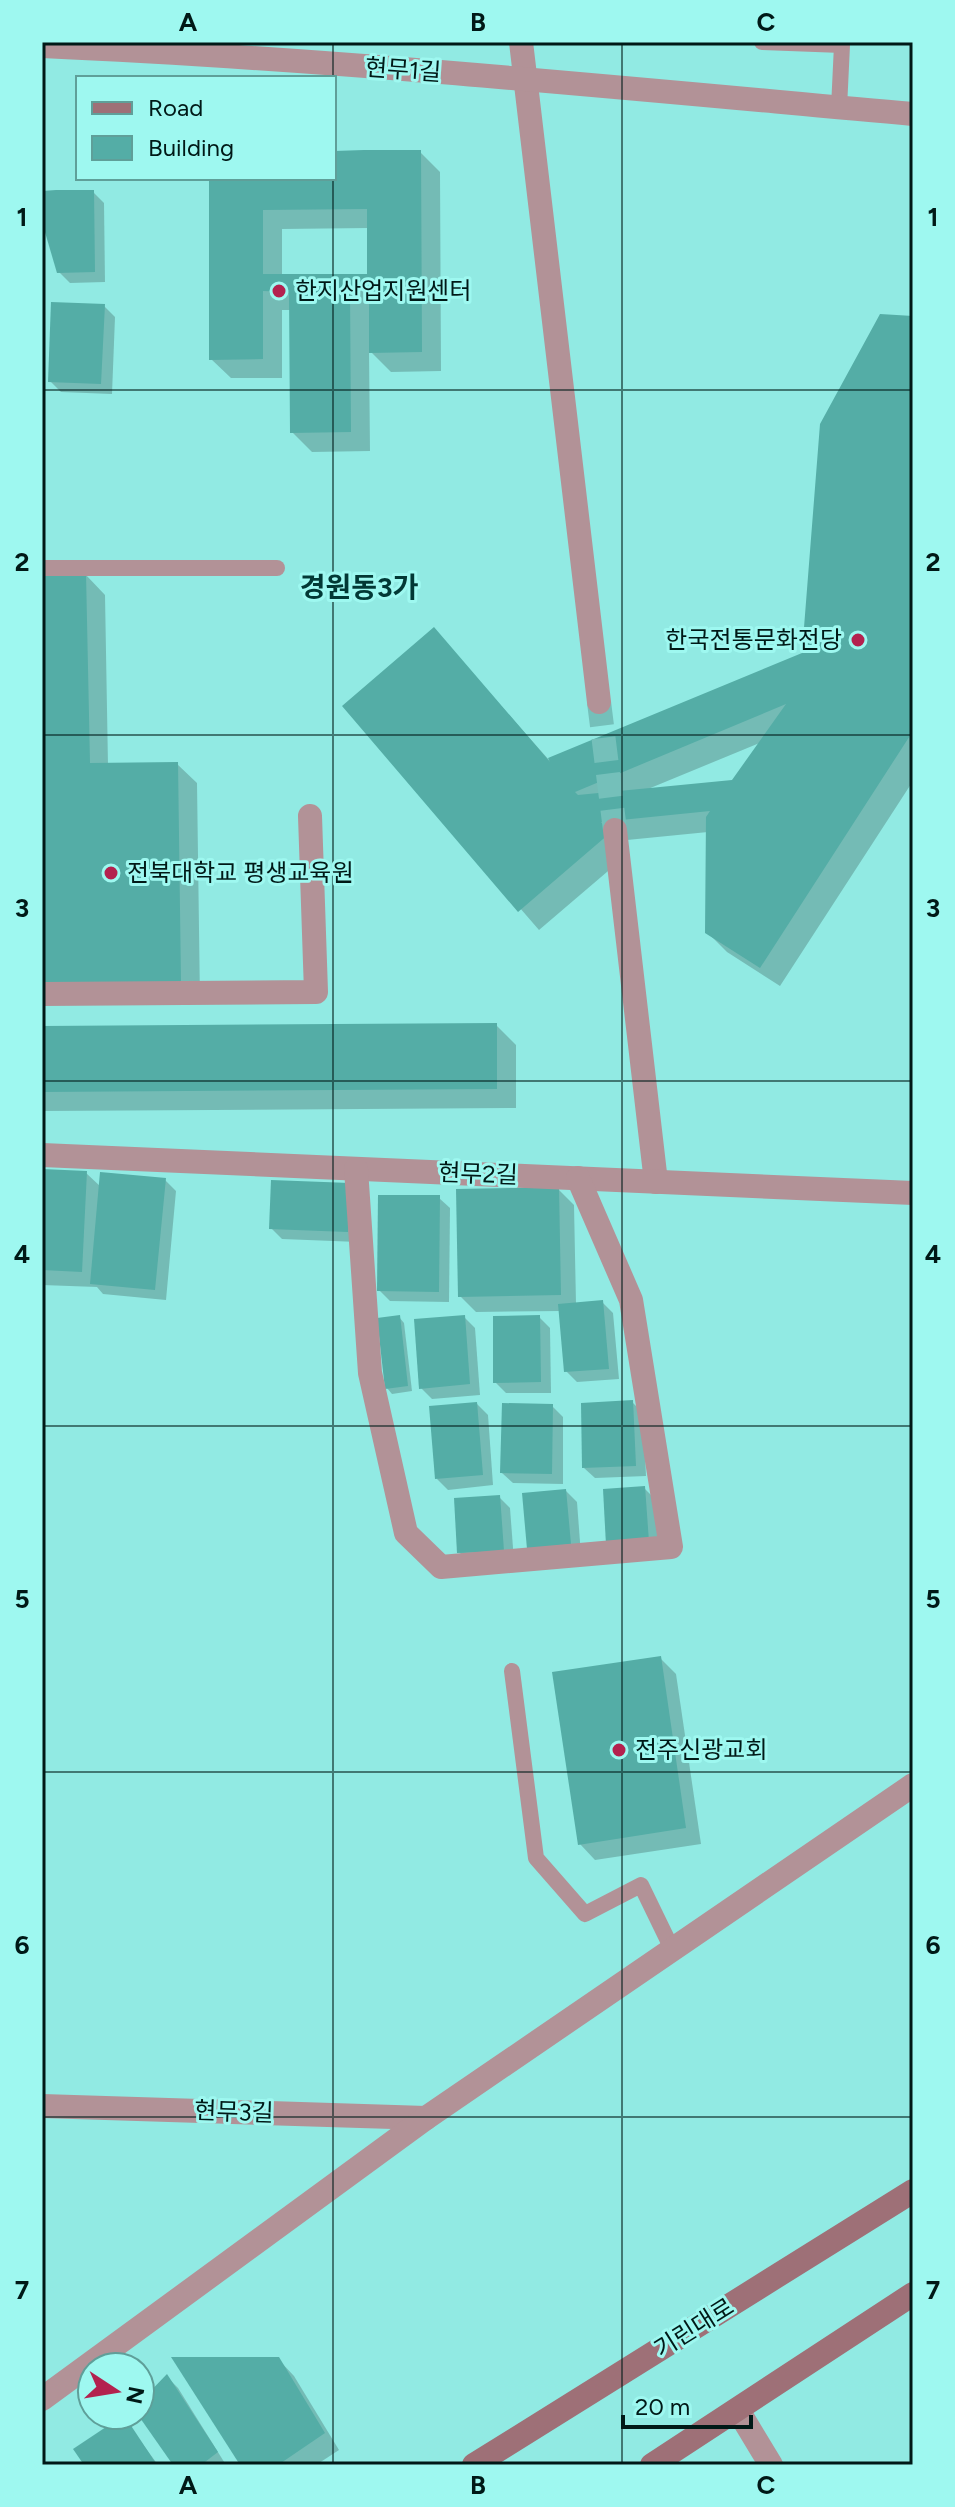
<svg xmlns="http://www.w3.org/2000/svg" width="955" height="2507" viewBox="0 0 955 2507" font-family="Figtree,'Noto Sans KR',sans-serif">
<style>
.shadow{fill:#0003;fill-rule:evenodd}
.building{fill:#54ada6;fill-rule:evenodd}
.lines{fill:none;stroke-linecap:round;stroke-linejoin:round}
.street-tunnel{stroke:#74c0ba;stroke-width:24;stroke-dasharray:24 12;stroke-linecap:butt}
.lane{stroke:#b29297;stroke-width:16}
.street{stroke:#b29297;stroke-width:24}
.secondary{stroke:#9e7077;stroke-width:24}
.grid{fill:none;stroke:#001917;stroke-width:2;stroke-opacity:0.55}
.poi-dot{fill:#b3224f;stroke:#9ef8f0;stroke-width:3}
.labels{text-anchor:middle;stroke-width:6;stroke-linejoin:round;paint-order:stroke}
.street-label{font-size:24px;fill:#001917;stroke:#9ef8f0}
.poi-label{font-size:24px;fill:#001917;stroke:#9ef8f0;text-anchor:start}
.quarter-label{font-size:28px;font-weight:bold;fill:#023835;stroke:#9ef8f0}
.neatline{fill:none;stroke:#001917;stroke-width:3}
.grid-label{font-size:26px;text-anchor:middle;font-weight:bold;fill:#001917}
</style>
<rect width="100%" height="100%" fill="#91eae3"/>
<g class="shadow">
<path d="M420 152 440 172 441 371 391 372 369 350 370 451 312 452 292 432 291 310H282V378H231L211 359V178H334V153ZM369 228V276H282V229Z"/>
<path d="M93 192 104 203 105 282 70 283 59 272 42 215V193Z"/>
<path d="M104 306 115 317 112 394 61 392 50 381Z"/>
<path d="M913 318V781L780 986 727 952 707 932 708 832 617 841 628 854 539 930 345 707 434 630 549 760 804 654ZM762 742 734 782 648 789Z"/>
<path d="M86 575 105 595 108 765 177 764 197 783 200 1001 42 1003Z"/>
<path d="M496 1025 516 1045V1108L42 1111V1028Z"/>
<path d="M42 1171 86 1173 101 1187 165 1180 176 1191 166 1300 103 1294 97 1287 42 1285Z"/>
<path d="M349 1185 358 1242 282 1239 271 1228Z"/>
<path d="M558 1189 574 1205 576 1304 602 1302 613 1313 619 1379 577 1382 566 1371 561 1311 476 1312 460 1296Z"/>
<path d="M439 1198 450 1208 449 1302 390 1301 379 1290Z"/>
<path d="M399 1317 404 1323 412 1391 392 1394 387 1388Z"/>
<path d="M464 1317 475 1328 480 1395 432 1399 421 1388Z"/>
<path d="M539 1317 550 1328 551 1393H506L495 1382Z"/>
<path d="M632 1402 643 1413 646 1476 595 1478 584 1468Z"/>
<path d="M477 1404 488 1415 493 1485 448 1490 437 1479Z"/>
<path d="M552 1406 563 1417V1484L513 1483 502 1473Z"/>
<path d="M644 1488 655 1499 659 1552 619 1555Z"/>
<path d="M566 1491 577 1502 581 1555 540 1559Z"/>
<path d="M499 1497 510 1508 514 1561 470 1563 459 1552Z"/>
<path d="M660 1658 676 1674 701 1844 595 1860 580 1844Z"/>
<path d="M278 2359 294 2376 339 2450 316 2465H242Z"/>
<path d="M167 2377 178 2388 226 2465H175Z"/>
<path d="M123 2417 158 2465H87Z"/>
</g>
<g class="building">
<path d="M364 150H421L422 352 369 353V290H350L351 432 290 433 289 292 263 291V359L209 360V178H334V151ZM367 209V274H263V210Z"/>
<path d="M56 190H94L95 272 57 273 42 222V191Z"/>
<path d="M51 302 105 304 101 384 48 382Z"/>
<path d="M880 314 913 316V731L760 968 705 933 706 817 710 811 601 822 610 833 518 912 342 706 434 627 550 762 548 758 802 653 820 424ZM786 704 732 780 578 795 575 792Z"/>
<path d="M42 573H86L90 763 178 762 181 983 42 984Z"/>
<path d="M497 1023V1089L42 1092V1026Z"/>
<path d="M42 1169 87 1171 82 1272 42 1270Z"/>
<path d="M100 1172 166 1178 155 1290 90 1284Z"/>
<path d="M271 1180 350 1183 348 1232 269 1229Z"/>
<path d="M559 1187 561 1295 458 1297 456 1189Z"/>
<path d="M378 1195H440L439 1292 377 1291Z"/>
<path d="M603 1300 609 1369 564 1372 558 1304Z"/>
<path d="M400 1315 408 1386 385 1389 377 1318Z"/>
<path d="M465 1315 470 1384 419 1389 414 1319Z"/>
<path d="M540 1315 541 1382 493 1383V1316Z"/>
<path d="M633 1400 636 1466 582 1468 581 1403Z"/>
<path d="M477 1402 483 1475 435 1479 429 1406Z"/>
<path d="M502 1403 553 1404 552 1474 500 1473Z"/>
<path d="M645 1486 649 1542 606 1545 603 1489Z"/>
<path d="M566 1489 571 1544 527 1549 522 1493Z"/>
<path d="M500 1495 504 1551 457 1553 454 1498Z"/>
<path d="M661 1656 686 1828 578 1845 552 1672Z"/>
<path d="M171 2357H279L325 2433 278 2465H240Z"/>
<path d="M167 2374 218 2452 201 2465H173L138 2415 140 2402Z"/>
<path d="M124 2415 157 2465H84L73 2449Z"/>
</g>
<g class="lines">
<path class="street-tunnel" d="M599 702 615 830"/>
<g class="lane">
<path d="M762 42 842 45 839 108"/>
<path d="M42 568H277"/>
<path d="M512 1671 536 1858 585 1914 641 1885 673 1951"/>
</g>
<g class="street">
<path d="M521 42 599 702"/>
<path d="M42 46C333 59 623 88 913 114"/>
<path d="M615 830 656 1182"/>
<path d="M42 994 316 992 310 816"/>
<path d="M42 1155 913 1193"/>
<path d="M356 1169 370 1373 406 1533 441 1567 671 1547 631 1300 578 1178"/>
<path d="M42 2106 426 2118"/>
<path d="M42 2399 426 2118 913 1785"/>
<path d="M739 2412 771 2465"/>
</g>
<g class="secondary">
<path d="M474 2465 913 2191"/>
<path d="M652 2465 913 2294"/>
</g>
</g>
<path class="grid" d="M333 42V78M622 42V2465M333 178V2465M42 390H913M42 735H913M42 1081H913M42 1426H913M42 1772H913M42 2117H913"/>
<g class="poi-dot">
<circle cx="279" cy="291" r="8"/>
<circle cx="858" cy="640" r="8"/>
<circle cx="111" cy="873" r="8"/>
<circle cx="619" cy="1750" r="8"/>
</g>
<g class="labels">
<g class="street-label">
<text transform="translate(403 70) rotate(4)" y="8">현무1길</text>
<text transform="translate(478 1174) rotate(2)" y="8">현무2길</text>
<text transform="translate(234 2112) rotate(2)" y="8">현무3길</text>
<text transform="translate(694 2328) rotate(-32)" y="8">기린대로</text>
</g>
<g class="poi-label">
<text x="295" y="299">한지산업지원센터</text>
<text x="842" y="648" text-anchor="end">한국전통문화전당</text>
<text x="127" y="881">전북대학교 평생교육원</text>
<text x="635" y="1758">전주신광교회</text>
</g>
<g class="quarter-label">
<text x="359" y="597">경원동3가</text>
</g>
</g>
<rect width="955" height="2507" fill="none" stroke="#9ef8f0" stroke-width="88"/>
<rect x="76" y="76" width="260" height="104" fill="#9ef8f0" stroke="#5f9f99" stroke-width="2"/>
<rect x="92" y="102" width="40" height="12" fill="#9e7077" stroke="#5f9f99" stroke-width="2"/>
<text x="148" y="116" font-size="24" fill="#001917">Road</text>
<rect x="92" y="136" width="40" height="24" fill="#54ada6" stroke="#5f9f99" stroke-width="2"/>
<text x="148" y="156" font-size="24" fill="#001917">Building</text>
<g transform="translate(116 2391) rotate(102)"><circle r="38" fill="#9ef8f0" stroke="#5f9f99" stroke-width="2"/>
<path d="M0-6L14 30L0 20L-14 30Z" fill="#b3224f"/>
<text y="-12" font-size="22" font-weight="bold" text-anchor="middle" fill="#001917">N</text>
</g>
<path d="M623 2415v12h128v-12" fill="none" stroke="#001917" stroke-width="4"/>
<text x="635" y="2415" font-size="24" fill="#001917" stroke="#9ef8f0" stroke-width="6" paint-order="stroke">20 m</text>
<rect x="44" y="44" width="867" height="2419" class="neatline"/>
<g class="grid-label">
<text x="188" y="31">A</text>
<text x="478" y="31">B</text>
<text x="766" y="31">C</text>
<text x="22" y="226">1</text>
<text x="933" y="226">1</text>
<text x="22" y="571">2</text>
<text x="933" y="571">2</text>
<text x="22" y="917">3</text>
<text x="933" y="917">3</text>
<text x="22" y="1263">4</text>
<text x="933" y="1263">4</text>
<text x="22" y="1608">5</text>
<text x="933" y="1608">5</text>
<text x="22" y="1954">6</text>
<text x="933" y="1954">6</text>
<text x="22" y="2299">7</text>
<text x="933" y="2299">7</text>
<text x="188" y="2494">A</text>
<text x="478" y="2494">B</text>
<text x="766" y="2494">C</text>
</g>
</svg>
